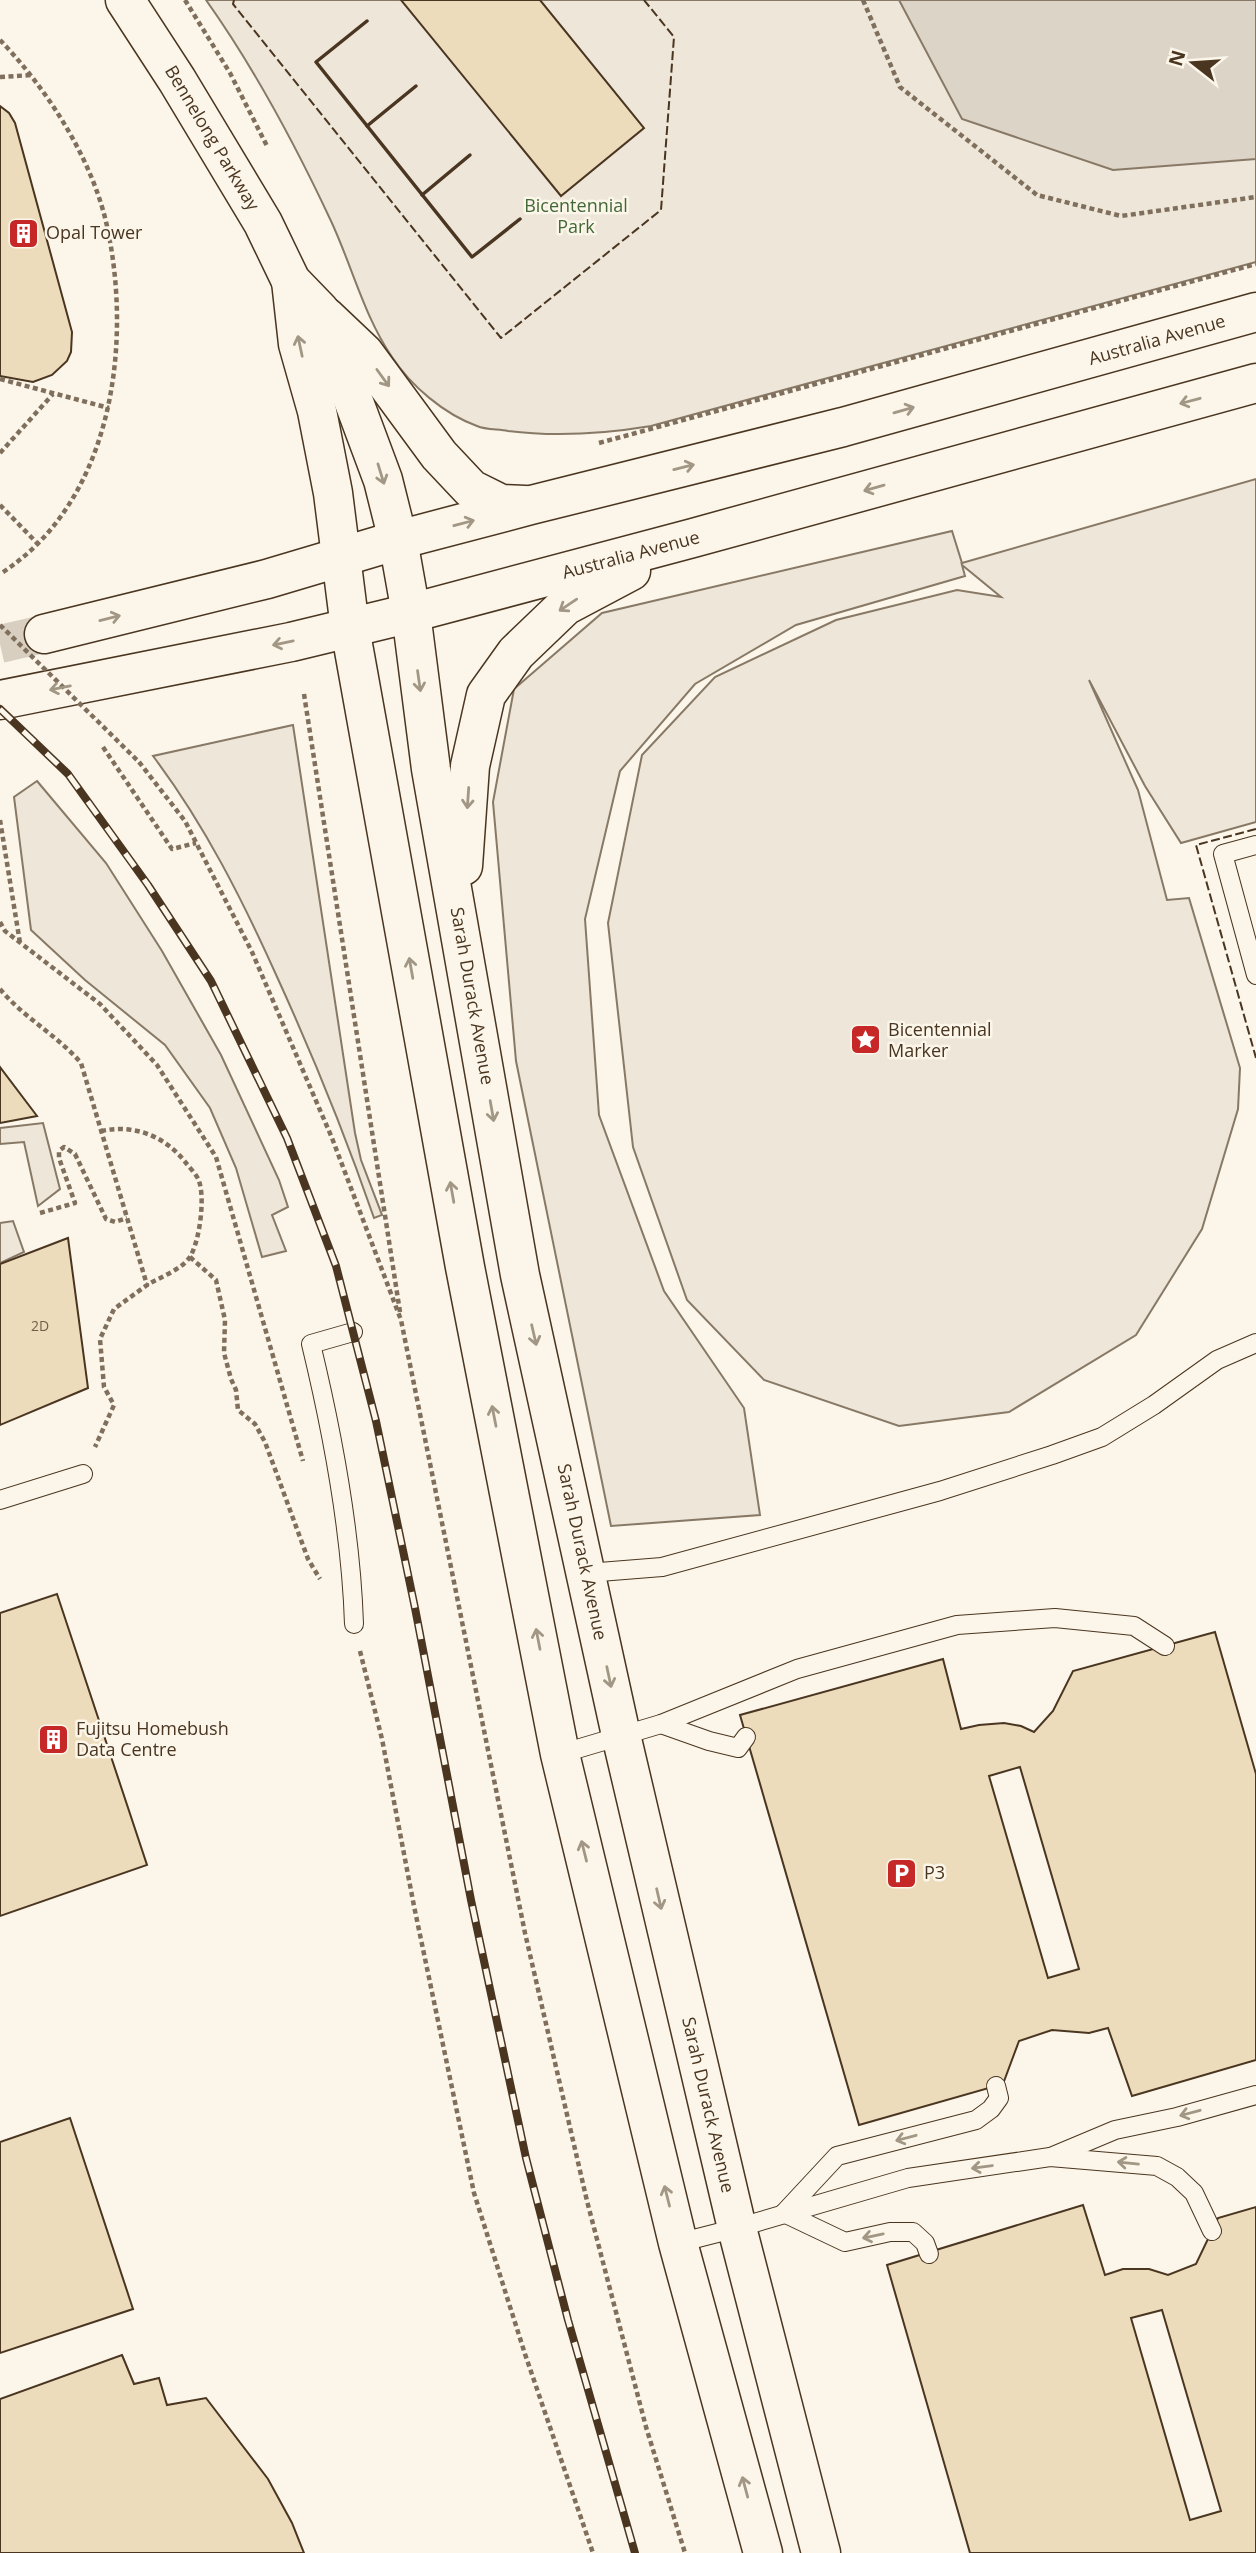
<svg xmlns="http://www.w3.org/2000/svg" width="1256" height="2553" viewBox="0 0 1256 2553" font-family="'Open Sans',sans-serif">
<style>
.green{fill:#ede6d9;stroke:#887966;stroke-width:2}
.water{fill:#dcd4c6;stroke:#887966;stroke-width:2}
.building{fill:#ecdcbc;stroke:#4a3520;stroke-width:2;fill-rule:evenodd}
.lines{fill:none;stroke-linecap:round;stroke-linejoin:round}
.secondary-tunnel{stroke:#d8cfc1;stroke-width:38;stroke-dasharray:38 19;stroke-linecap:butt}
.lane-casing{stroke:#4a3520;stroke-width:20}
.secondary-casing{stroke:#4a3520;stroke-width:41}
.path{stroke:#7f6f5c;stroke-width:4.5;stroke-dasharray:5 3.5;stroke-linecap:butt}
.lane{stroke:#fbf6e9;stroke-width:18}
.secondary{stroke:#fbf6e9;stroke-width:38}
.rail-casing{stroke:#4a3520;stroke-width:8}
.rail{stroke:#fbf6e9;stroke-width:5;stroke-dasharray:16;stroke-linecap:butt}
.path-bridge{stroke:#7f6f5c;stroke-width:4.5;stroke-dasharray:5 3.5;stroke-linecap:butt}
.fence{stroke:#4a3520;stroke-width:2;stroke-dasharray:9 3.5;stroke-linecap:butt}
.wall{stroke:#4a3520;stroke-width:3.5}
.oneway{stroke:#a29684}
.labels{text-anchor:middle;stroke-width:5;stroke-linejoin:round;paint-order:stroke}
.number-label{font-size:14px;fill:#725f47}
.street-label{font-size:18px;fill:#4a3520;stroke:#fbf6e9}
.park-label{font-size:18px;fill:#436837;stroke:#fbf6e9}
.poi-label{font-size:18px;fill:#4a3520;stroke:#fbf6e9;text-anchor:start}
</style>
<rect width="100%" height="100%" fill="#fbf6e9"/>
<g class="green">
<path d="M206 0H1256V262L651 426C603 434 556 437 508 431 498 429 486 430 477 426 444 414 411 386 392 357 364 316 352 266 331 221 295 144 255 69 206 0Z"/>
<path d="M1256 479V822L1181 843 1145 786 1089 680 1138 790 1167 900 1189 898 1240 1068 1238 1109 1202 1229 1136 1335 1009 1412 899 1426 764 1380 687 1300 633 1147 608 923 642 755 715 677 836 620 957 590 1001 597 962 565 965 576 796 625 695 684 620 771 585 919 599 1115 664 1291 744 1408 760 1515 611 1526 516 1061 493 802 514 689 602 613 952 531 962 563Z"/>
<path d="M293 725 355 1133 361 1160 382 1215 374 1218C346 1137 314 1058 278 979 243 901 205 825 153 756Z"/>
<path d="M37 781 106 863 162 951 221 1055 279 1180 288 1207 272 1215 286 1251 262 1257 236 1168 210 1108 165 1045 85 980 31 930 14 797Z"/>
<path d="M43 1123 60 1189 38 1206 24 1142 0 1144V1128Z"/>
<path d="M13 1221 24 1252 0 1263V1223Z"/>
</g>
<path class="water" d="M899 0H1256V159L1113 170 962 119Z"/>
<g class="building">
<path d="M401 0H540L644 128 561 196Z"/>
<path d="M0 106 9 113 15 123 72 332 71 352 67 361 52 375 33 382 0 376Z"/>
<path d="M0 1067 37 1116 0 1123Z"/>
<path d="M68 1238 88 1388 0 1425V1264Z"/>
<path d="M57 1594 147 1865 0 1916V1613Z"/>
<path d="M1215 1632 1256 1774V2060L1132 2096 1108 2028 1089 2033 1052 2030 1019 2041 1003 2084 859 2125 740 1715 943 1659 961 1729 979 1725 1004 1723 1021 1726 1034 1732 1053 1711 1073 1671ZM1020 1767 1079 1969 1048 1978 989 1776Z"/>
<path d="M70 2118 133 2309 0 2353V2142Z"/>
<path d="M1083 2205 1105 2275 1123 2269H1149L1168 2275 1196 2264 1218 2218 1256 2207V2553H970L887 2265ZM1162 2310 1221 2511 1190 2520 1131 2318Z"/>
<path d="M122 2355 134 2384 159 2378 167 2405 206 2398 268 2479 292 2523 304 2553H0V2399Z"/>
</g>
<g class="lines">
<path class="secondary-tunnel" d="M0 644 44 634"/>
<defs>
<g id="lane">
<path d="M1256 845 1223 854 1256 975"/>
<path d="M353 1332 311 1344C333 1435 351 1531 354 1624"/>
<path d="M0 1500 83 1474"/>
<path d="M587 1573 662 1567 940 1491 1052 1455 1102 1437 1154 1405 1217 1360 1256 1343"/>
<path d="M661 1724 709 1741 738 1748 746 1737"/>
<path d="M560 1754 661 1724 797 1669 957 1625 1055 1618 1134 1626 1165 1646"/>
<path d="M1053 2156 1115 2130 1177 2117 1256 2095"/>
<path d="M784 2213 837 2156 976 2120 991 2109 999 2098 996 2086"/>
<path d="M784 2213 845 2242 890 2232H913L925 2243 929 2254"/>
<path d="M678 2243 737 2228 908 2178 1050 2157 1157 2166 1177 2177 1194 2193 1212 2231"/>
</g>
<g id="secondary">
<path d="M125 0 177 80 263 223 291 281 320 311 383 480 398 540 411 613 431 769 520 1275 621 1735 737 2228 821 2553"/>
<path d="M291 281 298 344 317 411 333 493 350 628 465 1267 560 1754 678 2243 763 2553"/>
<path d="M326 317 364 353 439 455 471 489 501 504 525 505"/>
<path d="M44 634 267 579 398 540 531 505 843 427 1256 312"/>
<path d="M0 700 291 642 411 613 693 538 1256 383"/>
<path d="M463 866 470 766 486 695 516 653 565 606 631 571"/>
</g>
</defs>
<use href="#lane" class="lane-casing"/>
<use href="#secondary" class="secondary-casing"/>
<g class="path">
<path d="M185 0 230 73 268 148"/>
<path d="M863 0 900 87 1037 195 1121 216 1256 197"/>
<path d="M0 40C47 89 92 158 107 226 133 346 112 503 0 574"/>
<path d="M0 77 32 75"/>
<path d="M0 379 109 408"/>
<path d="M599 443 1256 264"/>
<path d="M0 453 53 394"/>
<path d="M0 505 37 543"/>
<path d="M304 694 400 1312"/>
<path d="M103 747 172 849 196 843"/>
<path d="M139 762 185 821 252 952 332 1138 401 1320 525 1933 587 2201 646 2427 685 2553"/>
<path d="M0 820 20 943"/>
<path d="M0 922 5 931 100 1004 157 1065 216 1157 303 1461"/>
<path d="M0 989C24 1018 57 1035 81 1063L147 1285 114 1309 100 1339 104 1387 114 1405 95 1447"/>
<path d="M101 1131C135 1124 165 1136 186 1163 190 1168 197 1175 199 1181 205 1198 200 1238 191 1255 184 1269 160 1277 147 1285"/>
<path d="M40 1213 75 1203 59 1158V1151L64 1147 75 1154 106 1219 115 1222 127 1218"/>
<path d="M190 1257 216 1280 225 1320 224 1353 231 1379 236 1390 238 1410 255 1424 265 1442 308 1559 320 1579"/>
<path d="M360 1651 382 1739 414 1906 474 2193 525 2354 593 2553"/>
</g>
<use href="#lane" class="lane"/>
<use href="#secondary" class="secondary"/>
<defs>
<path id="rail" d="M0 709 68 774 148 885 211 981 287 1138 336 1266 376 1421 415 1608 471 1900 526 2158 568 2320 635 2553"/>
</defs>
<use href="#rail" class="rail-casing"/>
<use href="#rail" class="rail"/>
<path class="path-bridge" d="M0 625 139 762"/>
<g class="fence">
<path d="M234 0 233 4 501 338 661 210 674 37 644 0"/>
<path d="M1256 829 1196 845 1256 1058"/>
</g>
<g class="wall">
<path d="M367 21 316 62 472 257 520 219"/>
<path d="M367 126 416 86"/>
<path d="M422 195 470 155"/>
</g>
</g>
<defs><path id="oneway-shaft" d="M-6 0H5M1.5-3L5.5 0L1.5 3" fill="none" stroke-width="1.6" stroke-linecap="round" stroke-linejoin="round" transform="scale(1.75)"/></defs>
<g class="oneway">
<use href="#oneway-shaft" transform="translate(300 346) rotate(-102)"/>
<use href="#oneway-shaft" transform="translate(383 378) rotate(54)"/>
<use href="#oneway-shaft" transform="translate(1190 401) rotate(165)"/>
<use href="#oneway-shaft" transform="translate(904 410) rotate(-16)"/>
<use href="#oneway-shaft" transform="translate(684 467) rotate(-14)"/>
<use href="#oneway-shaft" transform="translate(381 474) rotate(73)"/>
<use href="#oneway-shaft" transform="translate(874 488) rotate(164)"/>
<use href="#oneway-shaft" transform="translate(464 523) rotate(-15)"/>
<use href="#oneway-shaft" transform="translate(568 605) rotate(146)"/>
<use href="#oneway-shaft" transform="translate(110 618) rotate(-14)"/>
<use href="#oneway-shaft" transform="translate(283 643) rotate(168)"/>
<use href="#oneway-shaft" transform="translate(419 681) rotate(82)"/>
<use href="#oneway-shaft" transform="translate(60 688) rotate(169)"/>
<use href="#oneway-shaft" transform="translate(468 798) rotate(94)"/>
<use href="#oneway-shaft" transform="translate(411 968) rotate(-100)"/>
<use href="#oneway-shaft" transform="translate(492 1111) rotate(80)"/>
<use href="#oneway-shaft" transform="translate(452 1192) rotate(-100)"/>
<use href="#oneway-shaft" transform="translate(534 1335) rotate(77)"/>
<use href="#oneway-shaft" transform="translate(494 1416) rotate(-101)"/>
<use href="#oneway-shaft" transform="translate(538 1639) rotate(-101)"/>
<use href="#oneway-shaft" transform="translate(609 1677) rotate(78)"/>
<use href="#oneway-shaft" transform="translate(584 1851) rotate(-104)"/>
<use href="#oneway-shaft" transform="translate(659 1899) rotate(77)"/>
<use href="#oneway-shaft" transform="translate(1190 2113) rotate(165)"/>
<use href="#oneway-shaft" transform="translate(906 2138) rotate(165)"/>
<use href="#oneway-shaft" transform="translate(1128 2163) rotate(-174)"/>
<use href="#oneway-shaft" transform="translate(982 2167) rotate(172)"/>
<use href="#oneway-shaft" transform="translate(667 2196) rotate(-104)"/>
<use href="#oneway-shaft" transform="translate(873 2236) rotate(168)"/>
<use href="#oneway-shaft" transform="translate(745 2487) rotate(-105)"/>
</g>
<defs>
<symbol id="building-square" viewBox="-11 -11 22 22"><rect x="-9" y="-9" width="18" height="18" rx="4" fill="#c62828" stroke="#fbf6e9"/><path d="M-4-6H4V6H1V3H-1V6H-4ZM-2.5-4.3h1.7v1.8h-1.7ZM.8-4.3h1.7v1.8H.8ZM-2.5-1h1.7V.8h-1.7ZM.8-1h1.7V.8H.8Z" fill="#fff"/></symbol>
<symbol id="sight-square" viewBox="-11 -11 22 22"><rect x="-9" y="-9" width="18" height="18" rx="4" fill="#c62828" stroke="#fbf6e9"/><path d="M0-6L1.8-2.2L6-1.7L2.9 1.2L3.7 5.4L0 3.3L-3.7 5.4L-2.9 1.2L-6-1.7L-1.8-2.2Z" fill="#fff"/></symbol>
<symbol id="parking-square" viewBox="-11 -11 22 22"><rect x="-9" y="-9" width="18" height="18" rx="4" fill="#c62828" stroke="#fbf6e9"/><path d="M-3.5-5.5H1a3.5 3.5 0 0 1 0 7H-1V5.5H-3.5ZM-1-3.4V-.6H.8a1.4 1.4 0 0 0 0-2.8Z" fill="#fff"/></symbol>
</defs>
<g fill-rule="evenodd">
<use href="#building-square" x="6" y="216" width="35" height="35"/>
<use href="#sight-square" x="848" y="1022" width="35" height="35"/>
<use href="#building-square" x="36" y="1722" width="35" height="35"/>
<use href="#parking-square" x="884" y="1856" width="35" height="35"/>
</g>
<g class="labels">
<g class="number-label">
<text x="40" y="1331">2D</text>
</g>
<g class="street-label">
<text transform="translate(212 138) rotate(59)" y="6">Bennelong Parkway</text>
<text transform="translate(1157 340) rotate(-16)" y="6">Australia Avenue</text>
<text transform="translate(631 555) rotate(-15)" y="6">Australia Avenue</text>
<text transform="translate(472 996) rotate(80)" y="6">Sarah Durack Avenue</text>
<text transform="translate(582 1552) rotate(78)" y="6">Sarah Durack Avenue</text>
<text transform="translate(708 2105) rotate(77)" y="6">Sarah Durack Avenue</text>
</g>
<g class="park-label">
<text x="576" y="212">Bicentennial<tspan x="576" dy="21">Park</tspan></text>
</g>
<g class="poi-label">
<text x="46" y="239">Opal Tower</text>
<text x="888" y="1036">Bicentennial<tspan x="888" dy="21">Marker</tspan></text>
<text x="76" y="1735">Fujitsu Homebush<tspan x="76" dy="21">Data Centre</tspan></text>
<text x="924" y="1879">P3</text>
</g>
</g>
<g transform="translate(1193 63) rotate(287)" stroke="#fbf6e9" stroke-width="5" paint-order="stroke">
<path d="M0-5L12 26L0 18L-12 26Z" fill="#4a3520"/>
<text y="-10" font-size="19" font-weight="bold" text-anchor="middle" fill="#4a3520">N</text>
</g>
</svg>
